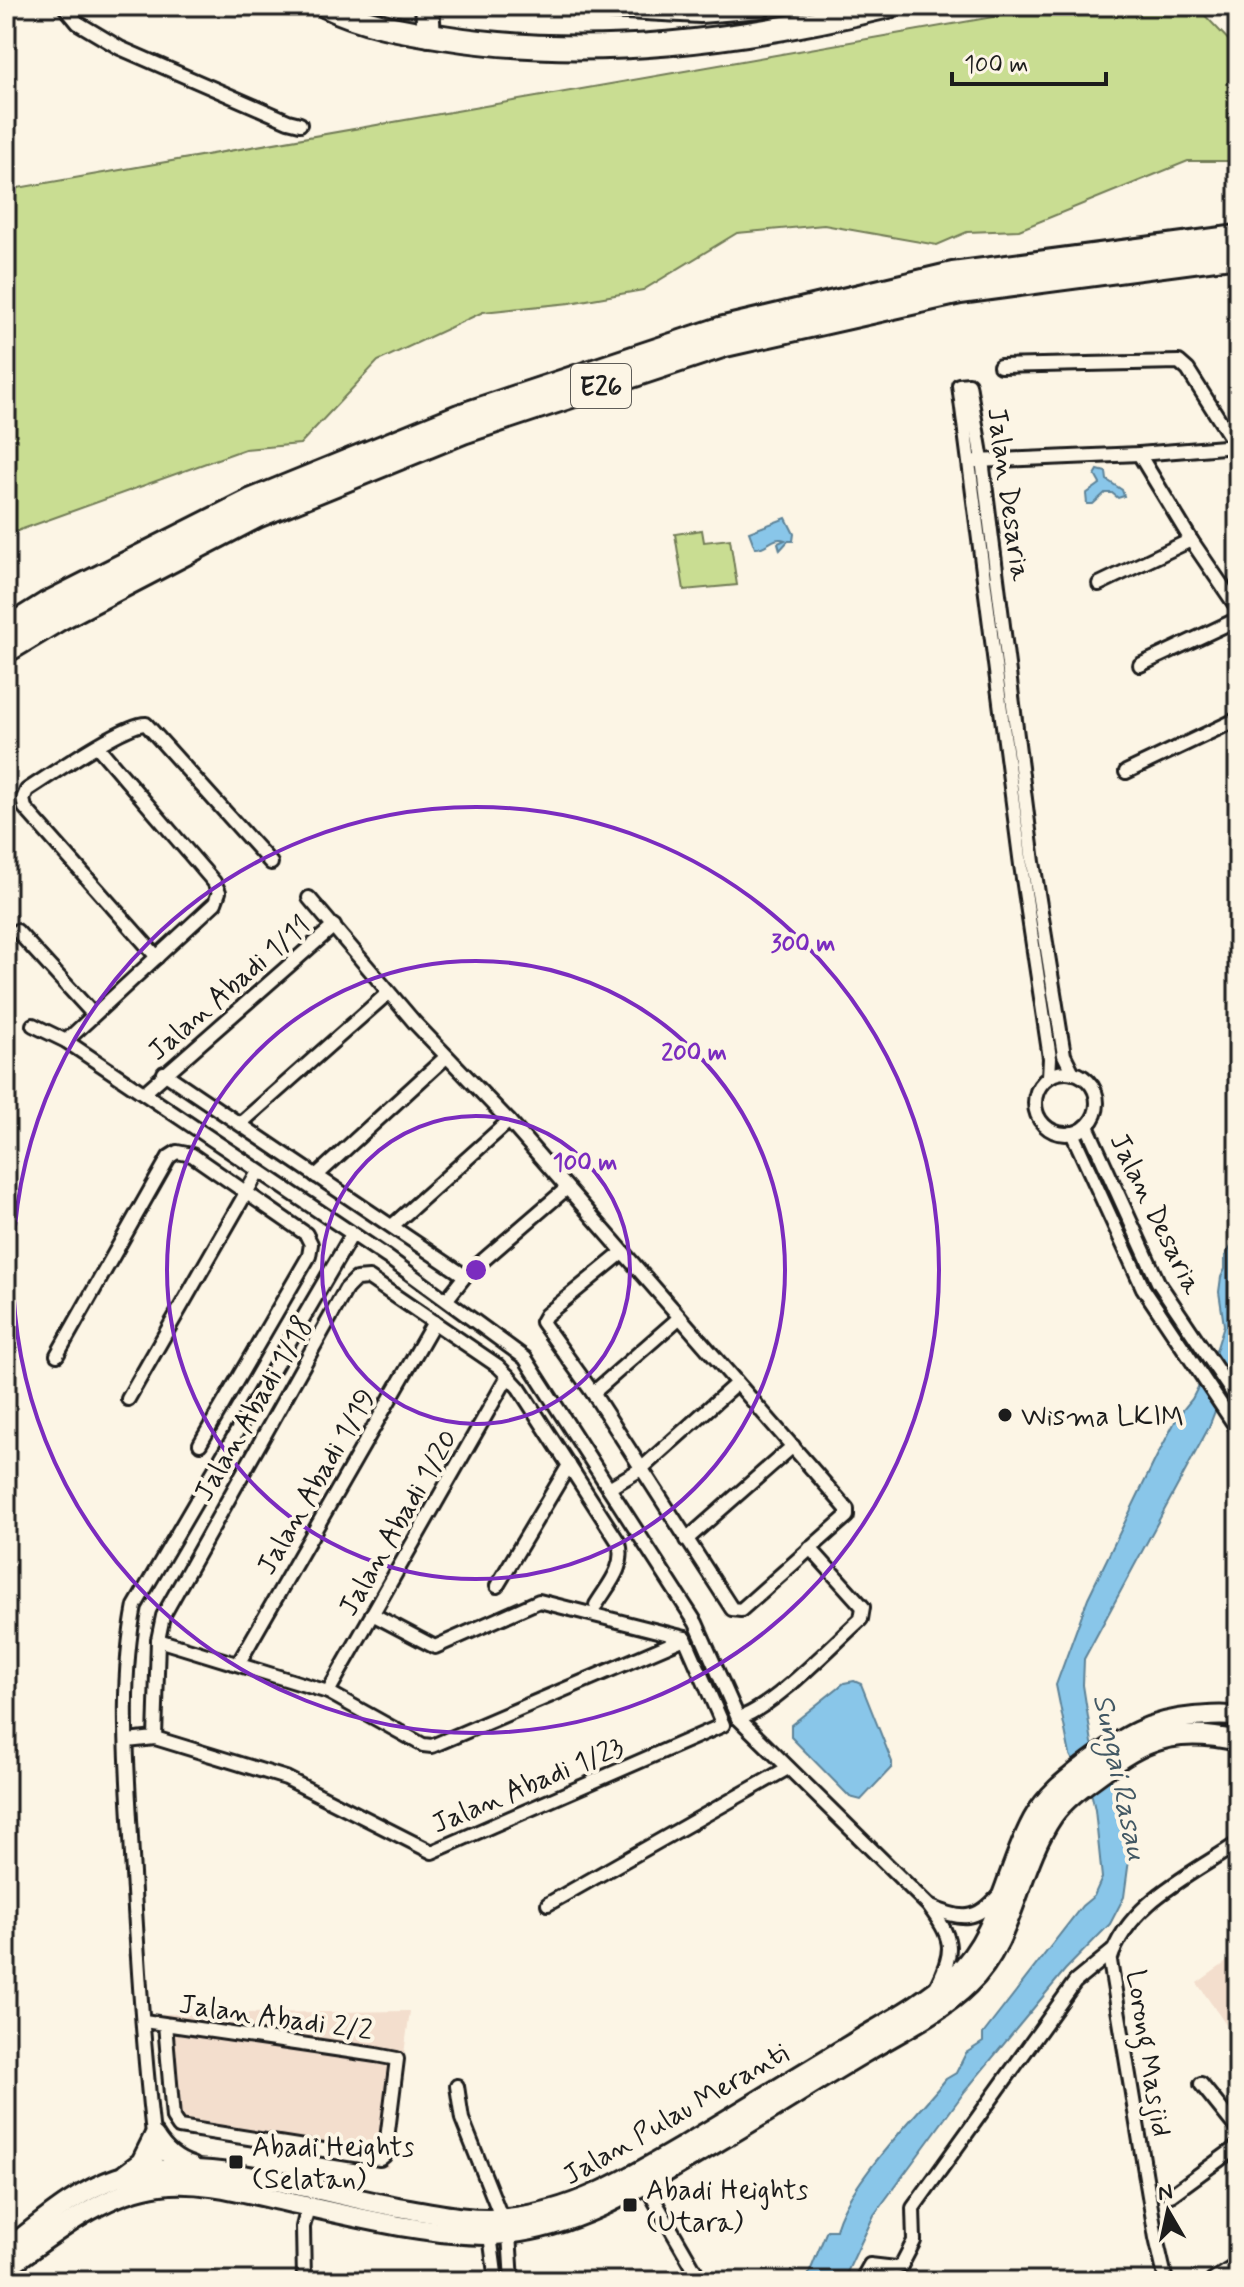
<svg xmlns="http://www.w3.org/2000/svg" width="1244" height="2287" viewBox="0 0 1244 2287" font-family="Mynerve,sans-serif">
<style>
.built{fill:#f3decd}
.green{fill:#c9dd92;stroke:#727c57;stroke-width:2}
.water{fill:#89c6e9;stroke:#5d8297;stroke-width:2}
.lines{fill:none;stroke-linecap:round;stroke-linejoin:round}
.minor-casing{stroke:#1c1c1c;stroke-width:18}
.primary-casing{stroke:#1c1c1c;stroke-width:24}
.motorway-casing{stroke:#1c1c1c;stroke-width:28}
.minor{stroke:#fcf5e5;stroke-width:12}
.primary{stroke:#fcf5e5;stroke-width:18}
.motorway{stroke:#fcf5e5;stroke-width:22}
.ring{fill:none;stroke:#7b2cbf;stroke-width:4}
.poi-dot{fill:#1c1c1c;stroke:#fcf5e5;stroke-width:3}
.labels{text-anchor:middle;stroke-width:8;stroke-linejoin:round;paint-order:stroke}
.shield{fill:#fcf5e5;stroke:#5f5d58;stroke-width:2}
.shield-label{font-size:26px;font-weight:bold;fill:#1c1c1c}
.street-label{font-size:28px;fill:#1c1c1c;stroke:#fcf5e5}
.poi-label{font-size:28px;fill:#1c1c1c;stroke:#fcf5e5;text-anchor:start}
.water-label{font-size:30px;font-style:italic;fill:#425864;stroke:#fcf5e5}
.centre{fill:#7b2cbf;stroke:#fcf5e5;stroke-width:4}
.ring-label{font-size:24px;text-anchor:middle;font-weight:bold;fill:#7b2cbf;stroke:#fcf5e5;stroke-width:8;stroke-linejoin:round;paint-order:stroke}
</style>
<rect width="100%" height="100%" fill="#fcf5e5"/>
<filter id="ink" filterUnits="userSpaceOnUse"><feTurbulence type="fractalNoise" baseFrequency=".0125" numOctaves="2"/><feDisplacementMap in="SourceGraphic" scale="16" xChannelSelector="R" yChannelSelector="G"/><feConvolveMatrix kernelMatrix="1 2 1 2 8 2 1 2 1" color-interpolation-filters="sRGB"/></filter>
<g filter="url(#ink)">
<g class="built">
<path d="M1238 1954V2042L1197 1983Z"/>
<path d="M410 2011 388 2168 173 2135 162 2014Z"/>
</g>
<g class="green">
<path d="M1056 6H1196L1238 50V161H1188L1019 230 967 232 937 245 824 225 737 233 643 290 570 303 483 312 378 361 300 444 245 449 6 535V190Z"/>
<path d="M702 530 704 542 730 539 737 585 684 590 675 534Z"/>
</g>
<g class="water">
<path d="M1098 470 1106 472 1107 480 1122 490 1124 496 1118 498 1112 493H1105L1093 504H1087L1086 494 1100 484 1095 475Z"/>
<path d="M786 518 794 534 793 541H788L780 550 778 543 785 540C773 535 767 549 755 548L749 532Z"/>
<path d="M1238 1236V1352L1208 1429 1084 1659 1083 1685 1092 1743 1119 1795 1125 1821 1129 1860 1124 1897 1110 1924 1065 1970 965 2091 874 2215 843 2281H806L827 2230H836C845 2187 916 2116 946 2079L956 2073 966 2053 983 2042V2034L1082 1906 1094 1896 1102 1878 1095 1810 1092 1796 1070 1755 1056 1685 1088 1598 1156 1458 1178 1416 1192 1399 1215 1354 1224 1325 1219 1292 1221 1277 1225 1269V1256Z"/>
<path d="M854 1681 861 1684 892 1762V1767L861 1800 850 1797 791 1737V1725L844 1683Z"/>
</g>
<g class="lines">
<defs>
<g id="minor">
<path d="M64 6 78 23 120 48 288 121 300 124"/>
<path d="M1000 366 1179 362 1188 370 1238 449"/>
<path d="M1139 454 1191 540 1238 609"/>
<path d="M976 461 1139 454 1236 446"/>
<path d="M1099 584 1191 540"/>
<path d="M1140 665 1238 619"/>
<path d="M1126 772 1238 719"/>
<path d="M309 898 415 1023 509 1121 847 1509V1516L741 1610 732 1609 593 1393 542 1322 546 1315 623 1252"/>
<path d="M17 931 93 1014"/>
<path d="M157 957 25 808 23 799 27 790C49 776 125 723 146 724L271 863"/>
<path d="M33 1025 66 1041 387 1257 525 1358 696 1623 738 1718 928 1905C952 1938 956 1948 937 1985"/>
<path d="M66 1041 215 903 219 892 214 882 97 746"/>
<circle cx="1066" cy="1103" r="31"/>
<path d="M164 1073 465 1276"/>
<path d="M1049 1077 1050 1058 1021 865 959 385 969 384 982 460 1033 862 1064 1055 1073 1073"/>
<path d="M144 1093 334 926"/>
<path d="M241 1123 388 993"/>
<path d="M1087 1126 1158 1282 1238 1401"/>
<path d="M1072 1133 1143 1288 1238 1430"/>
<path d="M316 1176 446 1057"/>
<path d="M392 1226 509 1121"/>
<path d="M447 1299 465 1276 567 1188"/>
<path d="M57 1355 169 1157 177 1152 192 1155 306 1234 311 1244 309 1256 200 1444"/>
<path d="M593 1393 679 1318"/>
<path d="M128 1399 258 1172"/>
<path d="M609 1488 641 1469 736 1384"/>
<path d="M686 1540 793 1446"/>
<path d="M497 1586 569 1465"/>
<path d="M158 1640 328 1692 423 1745 432 1746 685 1638"/>
<path d="M238 1664 434 1322"/>
<path d="M328 1692 508 1376"/>
<path d="M738 1718C771 1710 833 1644 861 1619L863 1607 810 1548"/>
<path d="M155 1738 158 1640 163 1616 346 1289 356 1279 369 1278 498 1366 508 1376 519 1388 619 1543C626 1567 608 1585 596 1605"/>
<path d="M127 1741 155 1738 286 1778 432 1852 723 1725 685 1638 539 1601 435 1647 372 1614"/>
<path d="M548 1904 788 1768"/>
<path d="M931 1907C961 1920 976 1922 999 1895"/>
<path d="M144 2021 376 2055 397 2059 385 2155 380 2159 179 2127 173 2118 165 2024"/>
<path d="M1201 2084 1238 2130"/>
<path d="M457 2086 462 2119 502 2219"/>
<path d="M158 2178C144 2065 137 1951 131 1837 127 1761 120 1682 135 1606L351 1236"/>
<path d="M645 2184 701 2281"/>
<path d="M1171 2195 1238 2146"/>
<path d="M509 2234 512 2281"/>
<path d="M490 2235 496 2281"/>
<path d="M304 2281 303 2227 308 2207"/>
<path d="M861 2281 870 2265 896 2268 901 2266 914 2241 913 2208 1075 1982 1114 1950"/>
<path d="M1166 2281 1156 2238 1110 1961C1127 1903 1191 1875 1238 1843"/>
<path d="M1212 2281 1238 2264"/>
</g>
<g id="primary">
<path d="M125 2174 141 2162 154 2136C163 2151 175 2162 192 2167"/>
<path d="M6 2250C40 2224 75 2192 117 2178 197 2152 315 2192 398 2207 433 2213 471 2222 507 2218 572 2212 626 2180 682 2147 736 2114 790 2081 845 2048 882 2025 923 2004 955 1975 999 1935 1005 1870 1033 1819 1047 1794 1067 1779 1089 1762 1125 1736 1149 1721 1194 1717 1209 1716 1223 1714 1238 1717"/>
<path d="M6 2268C51 2236 103 2192 160 2185 201 2180 243 2192 283 2201 346 2215 444 2240 507 2234 584 2226 648 2182 714 2144 764 2115 813 2083 864 2053 897 2033 941 2012 968 1985 1015 1940 1017 1869 1053 1816 1067 1796 1088 1783 1108 1768 1150 1735 1186 1729 1238 1741"/>
</g>
<g id="motorway">
<path d="M326 6C363 24 403 31 443 37 592 61 743 41 889 6"/>
<path d="M427 6 429 35"/>
<path d="M608 6 700 11 760 6"/>
<path d="M6 629 46 604 250 501 459 416 720 329 953 274 1238 237"/>
<path d="M6 651 59 619 257 516 463 432 725 345 960 292 1238 255"/>
</g>
</defs>
<use href="#minor" class="minor-casing"/>
<use href="#primary" class="primary-casing"/>
<use href="#motorway" class="motorway-casing"/>
<use href="#minor" class="minor"/>
<use href="#primary" class="primary"/>
<use href="#motorway" class="motorway"/>
</g>
</g>
<g class="ring">
<circle cx="476" cy="1270" r="154"/>
<circle cx="476" cy="1270" r="309"/>
<circle cx="476" cy="1270" r="463"/>
</g>
<g class="poi-dot">
<circle cx="1005" cy="1415" r="8"/>
<rect x="228" y="2154" width="16" height="16" rx="4"/>
<rect x="622" y="2197" width="16" height="16" rx="4"/>
</g>
<g class="labels">
<rect class="shield" x="571" y="364" width="60" height="44" rx="6"/>
<g class="shield-label">
<text x="601" y="395">E26</text>
</g>
<g class="street-label">
<text transform="translate(1010 494) rotate(82)" y="10">Jalan Desaria</text>
<text transform="translate(228 987) rotate(-41)" y="10">Jalan Abadi 1/11</text>
<text transform="translate(1157 1213) rotate(64)" y="10">Jalan Desaria</text>
<text transform="translate(252 1408) rotate(-60)" y="10">Jalan Abadi 1/18</text>
<text transform="translate(315 1481) rotate(-60)" y="10">Jalan Abadi 1/19</text>
<text transform="translate(397 1522) rotate(-60)" y="10">Jalan Abadi 1/20</text>
<text transform="translate(527 1784) rotate(-23)" y="10">Jalan Abadi 1/23</text>
<text transform="translate(276 2016) rotate(8)" y="10">Jalan Abadi 2/2</text>
<text transform="translate(1150 2053) rotate(81)" y="10">Lorong Masjid</text>
<text transform="translate(675 2113) rotate(-30)" y="10">Jalan Pulau Meranti</text>
</g>
<g class="poi-label">
<text x="1021" y="1425">Wisma LKIM</text>
<text x="252" y="2156">Abadi Heights<tspan x="252" dy="32">(Selatan)</tspan></text>
<text x="646" y="2199">Abadi Heights<tspan x="646" dy="32">(Utara)</tspan></text>
</g>
<g class="water-label">
<text transform="translate(1121 1777) rotate(78)" y="10">Sungai Rasau</text>
</g>
</g>
<circle cx="476" cy="1270" r="12" class="centre"/>
<g class="ring-label">
<text x="803" y="951">300 m</text>
<text x="694" y="1060">200 m</text>
<text x="585" y="1170">100 m</text>
</g>
<rect width="1244" height="2287" fill="none" stroke="#fcf5e5" stroke-width="32"/>
<rect x="16" y="16" width="1212" height="2255" fill="none" stroke="#1c1c1c" stroke-width="3" filter="url(#ink)"/>
<g transform="translate(1168 2211) rotate(351)" stroke="#fcf5e5" stroke-width="6" paint-order="stroke">
<path d="M0-6L14 30L0 20L-14 30Z" fill="#1c1c1c"/>
<text y="-12" font-size="22" font-weight="bold" text-anchor="middle" fill="#1c1c1c">N</text>
</g>
<path d="M952 72v12h154v-12" fill="none" stroke="#1c1c1c" stroke-width="4"/>
<text x="964" y="72" font-size="24" fill="#1c1c1c" stroke="#fcf5e5" stroke-width="6" paint-order="stroke">100 m</text>
</svg>
